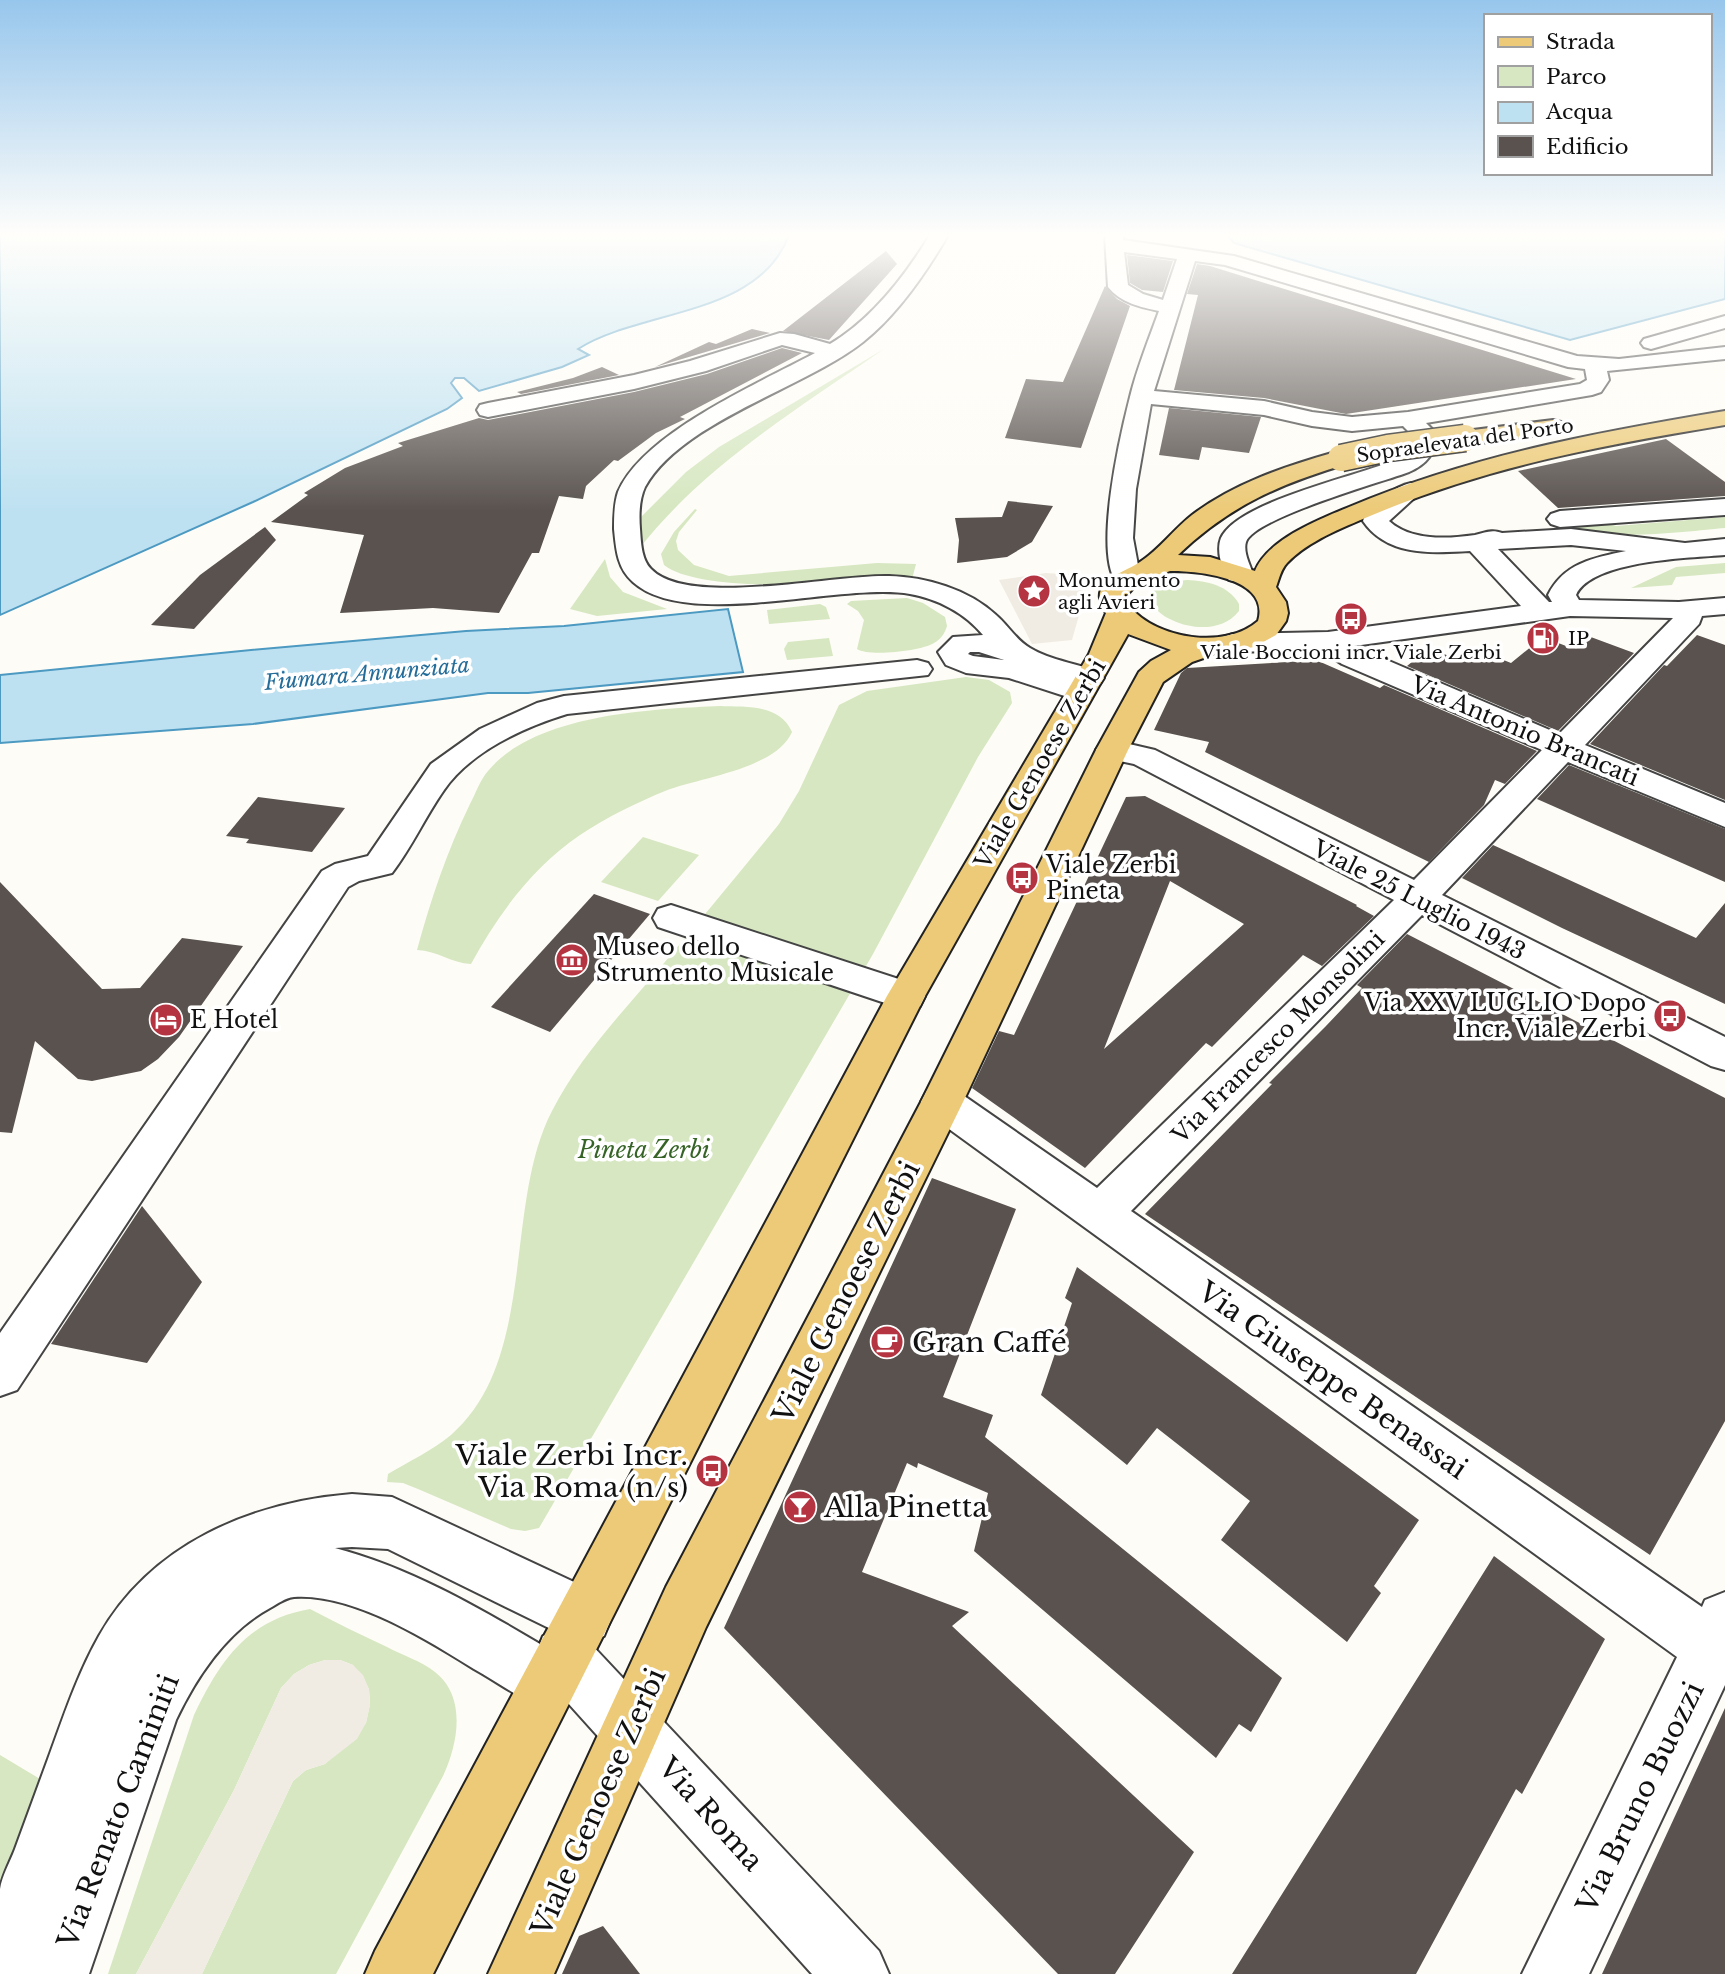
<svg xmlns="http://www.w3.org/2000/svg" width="1725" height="1974" viewBox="0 0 1725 1974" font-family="'Libre Baskerville',serif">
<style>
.green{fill:#d6e7c1}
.plaza{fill:#f0ece3}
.water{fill:#bee1f1;stroke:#4c99c2;stroke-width:2}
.building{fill:#59524e;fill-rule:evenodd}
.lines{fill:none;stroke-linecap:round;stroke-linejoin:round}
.minor-casing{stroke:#444;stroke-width:4}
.major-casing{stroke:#222;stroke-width:4}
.minor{fill:#fff;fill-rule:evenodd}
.major{fill:#ecca78;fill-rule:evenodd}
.major-bridge-casing{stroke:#222;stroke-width:29;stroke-linecap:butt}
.major-bridge{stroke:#ecca78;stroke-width:26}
.labels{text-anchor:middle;stroke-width:7;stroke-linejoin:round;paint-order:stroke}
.far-street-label{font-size:19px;fill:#111;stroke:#fff}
.far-poi-label{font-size:19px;fill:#111;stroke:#fff;text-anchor:start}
.far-water-label{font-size:21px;font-style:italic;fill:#246c99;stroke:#fff}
.street-label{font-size:23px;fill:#111;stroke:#fff}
.poi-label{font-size:23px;fill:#111;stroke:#fff;text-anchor:start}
.park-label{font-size:23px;font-style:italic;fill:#366426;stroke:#fff}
.near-street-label{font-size:28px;fill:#111;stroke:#fff}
.near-poi-label{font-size:28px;fill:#111;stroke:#fff;text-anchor:start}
</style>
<rect width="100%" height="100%" fill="#fefcf6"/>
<g class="green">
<path d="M884 349C799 408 708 463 642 545L637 544 639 519 686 472 719 447Z"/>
<path d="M695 509 697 510 679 532 676 541 678 550 694 565 729 576 877 563 916 564 912 579C858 582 704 596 664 565L661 554 674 532Z"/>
<path d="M1725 517V528C1691 531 1597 543 1571 525L1603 522 1616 526Z"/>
<path d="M605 559 610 577 623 592 667 609 597 616 570 609Z"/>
<path d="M1725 563V573L1676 577 1672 585 1631 588 1676 567Z"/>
<path d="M1187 580C1207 581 1228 585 1239 604V611C1202 658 1095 588 1187 580Z"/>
<path d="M907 598 923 603 945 617 947 626C945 633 941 639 934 643 921 651 869 657 857 649L864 620 858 611 847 604 851 601Z"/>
<path d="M820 604 826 607 830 619 769 624 767 610Z"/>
<path d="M829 638 833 656 787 660 784 649 788 642Z"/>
<path d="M966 677 989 680 1010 692 1012 703 978 757 873 954 539 1528 525 1531 511 1529 418 1489 403 1483 387 1482 388 1474C408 1462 433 1450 451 1435 538 1359 503 1205 552 1111 578 1060 617 1018 654 975 696 925 738 875 779 824L799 791 839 705 867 691Z"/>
<path d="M720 706C746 707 780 704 792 732 776 769 701 777 665 791 636 803 607 817 580 835 532 868 499 913 471 964 451 963 438 951 417 950 431 899 447 851 470 804 476 793 480 780 488 771 535 714 651 709 720 706Z"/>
<path d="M643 837 699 855 658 901 601 882Z"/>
<path d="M310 1609C335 1622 361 1635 387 1647 402 1655 421 1661 435 1672 467 1697 458 1744 443 1776L336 1974H202L293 1781 306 1770 325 1764 366 1723 370 1704 369 1689 353 1665 340 1660H325L309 1665 294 1674 281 1688 234 1790 136 1974H108L194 1715C220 1661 247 1620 310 1609Z"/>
<path d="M0 1755 40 1779 0 1884Z"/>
</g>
<g class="plaza">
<path d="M1046 573 1090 576 1072 640 1032 644 999 580Z"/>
<path d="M325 1660H340L353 1665 363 1675 369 1689 370 1705 366 1723 357 1739 325 1764 306 1770 293 1781 202 1974H136L234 1790 281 1688 294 1674 309 1665Z"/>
</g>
<g class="water">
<path d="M0 235H789C759 317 641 309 578 349L589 355 562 367 479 391 464 378H455L451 383 462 398 447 409 253 502 0 615Z"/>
<path d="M1227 235H1725V299L1570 340 1234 243Z"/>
<path d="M728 609 743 672 528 693H488L253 724 0 743V675L251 650 466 631 564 626Z"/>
</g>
<g class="building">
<path d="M886 251 897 264 829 340 783 331Z"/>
<path d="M1127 255 1173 261 1163 292 1142 290 1130 283Z"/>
<path d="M1197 264 1210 266 1576 379 1346 414 1264 398 1174 390 1198 295 1187 294Z"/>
<path d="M1105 286 1117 299 1130 306 1081 448 1005 438 1026 379 1063 382Z"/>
<path d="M752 329 770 333 655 367 709 342 716 344Z"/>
<path d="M782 348 802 353 680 417 685 419 656 433 618 461 614 460 586 486 583 499 559 496 539 553H532L499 613 433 608 340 613 364 535 271 522 308 495 304 493 345 468 403 446 398 443 479 418 488 420 634 392 707 374Z"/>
<path d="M602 367 619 375 521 394 517 392 573 378Z"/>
<path d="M1169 408 1261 417 1249 453 1202 447 1199 460 1159 455Z"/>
<path d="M1666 439 1725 482V496L1558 508 1518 471Z"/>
<path d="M1008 501 1053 506 1032 542 1007 557 957 563 959 540 955 518 1002 517Z"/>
<path d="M265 527 276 540 194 629 151 625 200 575Z"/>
<path d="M1580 633 1634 653 1558 731 1407 666 1429 648 1454 658 1463 652 1469 654 1476 649 1511 663 1543 637 1566 646Z"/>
<path d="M1697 635 1725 645V800L1590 744 1664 665 1667 666Z"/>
<path d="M1309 657 1380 688 1384 685 1537 751 1505 784 1495 780 1484 805 1429 862 1205 752 1209 742 1154 730 1181 673 1187 668 1305 661Z"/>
<path d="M1569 765 1725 829V882L1537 799Z"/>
<path d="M1145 796 1357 905 1356 906 1374 916 1322 966 1303 955 1212 1047 1206 1043 1085 1168 972 1088 999 1031 1014 1035 1126 797ZM1170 881 1244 924 1104 1049Z"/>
<path d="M258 797 281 800 345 808 312 852 246 843 249 839 226 836Z"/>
<path d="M1493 845 1696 938 1725 903V1004L1562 928 1462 878Z"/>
<path d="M0 882 102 989 140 988 182 938 243 946 179 1037 158 1059 141 1071 92 1081 78 1079 35 1041 12 1133 0 1132Z"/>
<path d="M594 894 650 914 550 1032 491 1007Z"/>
<path d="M1407 934 1725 1098V1421L1650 1555 1145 1214 1272 1084 1269 1083 1326 1026 1362 988 1357 985Z"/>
<path d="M932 1178 1016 1209 943 1397 993 1415 985 1437 1282 1678 1251 1732 1239 1724 1216 1758 974 1551 988 1493 918 1463 917 1468 907 1463 862 1572 969 1612 952 1626 1194 1852 1115 1974H1058L724 1628Z"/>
<path d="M142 1206 202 1282 147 1363 51 1344Z"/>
<path d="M1077 1267 1419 1520 1374 1586 1381 1593 1347 1642 1221 1540 1250 1501 1157 1428 1127 1465 1041 1395 1072 1303 1065 1298Z"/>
<path d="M1494 1556 1605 1639 1522 1794 1516 1789 1416 1974H1232Z"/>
<path d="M1725 1708V1974H1602L1620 1935Z"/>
<path d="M603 1926 640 1974H562L579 1936Z"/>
</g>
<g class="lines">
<defs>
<g id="minor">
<path d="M930 235H948C926 273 898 314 863 342 805 388 682 421 645 487 639 500 639 515 640 529 641 541 641 559 651 569 688 608 835 574 889 576 926 577 968 589 996 615 1008 625 1016 640 1030 648 1050 660 1077 664 1100 672L1104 678 1100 684 1091 686 1095 692 1091 698 1080 701 1009 678 966 673 946 665 938 652 953 637 983 635C965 613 938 599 910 594 842 582 687 631 633 582 617 568 616 549 614 529 614 517 614 504 618 492 643 433 759 383 815 353L782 345 706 371 634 389 488 417 480 415 477 410 480 405 488 403 634 375 690 361 780 333 794 334 830 344C872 319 905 276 930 235ZM970 652H979L1004 660 973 656 968 654Z"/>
<path d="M1105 235H1123V240L1234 256 1577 356 1619 359 1725 347V359L1607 371 1609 380 1601 392 1592 395 1426 423 1436 433C1436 453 1427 464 1409 472 1382 482 1254 518 1246 542 1243 552 1250 565 1253 574L1249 580 1239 582 1229 580C1222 570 1216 551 1221 538 1238 501 1359 476 1398 459L1410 450 1412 435 1403 426 1352 431 1312 426 1264 415 1151 404 1136 489 1133 538 1140 576 1136 582 1126 584 1116 582C1094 550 1120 436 1130 397 1137 368 1149 339 1159 311 1140 307 1121 303 1108 287ZM1124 252 1177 259 1163 300 1143 294 1128 285ZM1195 261 1225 265 1568 367 1585 369 1587 380 1580 384 1408 412 1352 417 1312 412 1264 401 1154 391Z"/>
<path d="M1725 316V328L1651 349 1644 347 1641 343 1644 339Z"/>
<path d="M1411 483 1420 485 1423 490 1389 521C1411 541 1447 539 1475 535 1485 533 1491 529 1502 533L1571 529 1685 543 1725 539V555C1690 558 1592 560 1576 595L1579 600 1679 602 1725 598V614L1702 616 1699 624 1585 745 1725 803V827L1568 762 1442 895 1725 1037V1070L1711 1066 1422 915 1131 1211 1702 1607 1705 1600 1725 1592V1685L1589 1974H1522L1677 1657 927 1113 921 1102 927 1091 942 1086 957 1091 1097 1188 1394 900 1134 764 1101 757 1096 750 1101 743 1112 740 1155 750 1414 880 1542 750 1342 664 1321 650 1233 652 1223 649 1218 643 1223 637 1233 634 1328 632 1521 606 1470 551C1432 553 1388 557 1363 521 1367 505 1396 486 1411 483ZM1571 545 1626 551C1593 558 1564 563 1548 595L1552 602H1549L1498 549ZM1570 616 1673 618 1559 734 1354 646Z"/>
<path d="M1725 499V515L1560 527 1551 524 1547 519 1551 514 1560 511Z"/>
<path d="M917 660 928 663 932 669 928 675 567 714C524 727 470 752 444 790 425 817 412 847 392 873L359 881 348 887 17 1390 0 1396V1333L322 871 335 864 368 856 431 764 480 729 537 703 564 696Z"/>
<path d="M671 905 920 986 925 996 920 1006 906 1010 658 927 653 918 658 909Z"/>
<path d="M352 1494 392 1497 604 1596 612 1616 604 1636 589 1642 879 1951 889 1974H812L568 1703 548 1711C522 1700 499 1683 474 1669 426 1639 352 1593 294 1597 285 1598 277 1604 270 1608 226 1632 197 1676 176 1720L89 1974H0C0 1948 0 1914 0 1889 2 1876 10 1862 15 1849 26 1819 37 1789 48 1759 63 1718 77 1675 99 1636 151 1544 251 1502 352 1494ZM352 1547 388 1549 555 1631 543 1636 540 1644C476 1606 408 1567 335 1548Z"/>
</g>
<g id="major">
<path d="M1725 411V425C1599 446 1488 466 1370 516 1342 528 1308 541 1287 563 1281 569 1279 579 1276 587L1286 602 1288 613 1286 621 1276 635 1254 647 1218 653 1192 662 1163 682 1128 750 963 1102 706 1627 554 1974H488L666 1587 921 1102 1096 750 1139 672 1151 661 1171 650 1128 634 925 996 433 1974H365L375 1951 887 996 1089 654 1106 613C1085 582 1122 574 1140 562 1159 550 1174 529 1192 515 1233 484 1283 467 1332 453L1341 451 1350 453 1353 458 1350 463C1282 483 1230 505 1178 555L1210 557 1255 571C1268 539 1320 519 1349 507 1473 455 1594 433 1725 411ZM1170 571C1197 571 1271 577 1258 621 1225 650 1157 639 1130 607L1127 595 1138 583Z"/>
<path d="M1553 420 1561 422 1565 427 1561 432 1465 445 1457 443 1453 438 1457 433 1465 431Z"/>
</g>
</defs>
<use href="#minor" class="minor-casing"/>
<use href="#major" class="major-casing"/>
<use href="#minor" class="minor"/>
<use href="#major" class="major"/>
<defs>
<path id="major-bridge" d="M1341 458 1388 448 1465 438"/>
</defs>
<use href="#major-bridge" class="major-bridge-casing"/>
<use href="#major-bridge" class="major-bridge"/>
</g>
<linearGradient id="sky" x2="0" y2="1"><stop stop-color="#97c6ec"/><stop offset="0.46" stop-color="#fffefb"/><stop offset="1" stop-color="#fffefb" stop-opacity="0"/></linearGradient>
<rect width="1725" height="511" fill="url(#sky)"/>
<defs>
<symbol id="sight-disc" viewBox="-11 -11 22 22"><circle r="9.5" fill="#b53441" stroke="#fff"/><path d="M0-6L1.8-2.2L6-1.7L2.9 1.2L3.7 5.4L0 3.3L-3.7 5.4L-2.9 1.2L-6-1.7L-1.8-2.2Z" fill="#fff"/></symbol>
<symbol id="bus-disc" viewBox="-11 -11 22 22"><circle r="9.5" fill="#b53441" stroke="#fff"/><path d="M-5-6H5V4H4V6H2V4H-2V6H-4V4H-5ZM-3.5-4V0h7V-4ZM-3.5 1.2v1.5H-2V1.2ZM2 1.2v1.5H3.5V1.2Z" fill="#fff"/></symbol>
<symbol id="fuel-disc" viewBox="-11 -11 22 22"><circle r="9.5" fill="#b53441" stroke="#fff"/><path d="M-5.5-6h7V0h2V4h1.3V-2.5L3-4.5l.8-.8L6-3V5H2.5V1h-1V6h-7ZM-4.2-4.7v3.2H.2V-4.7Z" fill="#fff"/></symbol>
<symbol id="museum-disc" viewBox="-11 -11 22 22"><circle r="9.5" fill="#b53441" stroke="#fff"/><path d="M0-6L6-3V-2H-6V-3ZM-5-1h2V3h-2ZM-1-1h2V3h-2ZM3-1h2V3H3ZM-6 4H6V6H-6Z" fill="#fff"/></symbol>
<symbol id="hotel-disc" viewBox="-11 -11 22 22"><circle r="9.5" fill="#b53441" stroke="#fff"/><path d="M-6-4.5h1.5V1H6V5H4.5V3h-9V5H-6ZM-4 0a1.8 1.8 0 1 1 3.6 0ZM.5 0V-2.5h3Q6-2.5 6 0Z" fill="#fff"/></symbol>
<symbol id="cafe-disc" viewBox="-11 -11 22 22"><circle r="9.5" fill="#b53441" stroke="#fff"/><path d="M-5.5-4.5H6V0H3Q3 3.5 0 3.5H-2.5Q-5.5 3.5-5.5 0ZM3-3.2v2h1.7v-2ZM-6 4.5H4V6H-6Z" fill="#fff"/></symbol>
<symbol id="bar-disc" viewBox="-11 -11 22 22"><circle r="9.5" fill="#b53441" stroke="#fff"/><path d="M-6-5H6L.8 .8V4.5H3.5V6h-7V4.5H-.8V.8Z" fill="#fff"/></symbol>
</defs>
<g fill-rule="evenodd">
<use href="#sight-disc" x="1015" y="572" width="38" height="38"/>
<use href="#bus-disc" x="1332" y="600" width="38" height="38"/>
<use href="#fuel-disc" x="1524" y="619" width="38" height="38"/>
<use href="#bus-disc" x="1003" y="859" width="38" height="38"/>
<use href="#museum-disc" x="553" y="941" width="38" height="38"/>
<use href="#bus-disc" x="1651" y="997" width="38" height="38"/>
<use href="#hotel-disc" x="147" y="1001" width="38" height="38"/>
<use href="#cafe-disc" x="868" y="1323" width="38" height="38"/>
<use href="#bus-disc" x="693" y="1452" width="38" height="38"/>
<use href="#bar-disc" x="781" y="1488" width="38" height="38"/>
</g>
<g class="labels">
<g class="far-street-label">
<text transform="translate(1465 440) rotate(-8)" y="7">Sopraelevata del Porto</text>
</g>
<g class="far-poi-label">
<text x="1058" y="587">Monumento<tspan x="1058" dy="22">agli Avieri</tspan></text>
<text x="1568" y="645">IP</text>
<text x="1351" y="659" text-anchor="middle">Viale Boccioni incr. Viale Zerbi</text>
</g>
<g class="far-water-label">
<text transform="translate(367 674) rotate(-5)" y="7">Fiumara Annunziata</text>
</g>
<g class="street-label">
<text transform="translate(1525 731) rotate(23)" y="8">Via Antonio Brancati</text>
<text transform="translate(1040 764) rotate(-60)" y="8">Viale Genoese Zerbi</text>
<text transform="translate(1419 900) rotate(27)" y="8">Viale 25 Luglio 1943</text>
<text transform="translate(1278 1037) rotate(-45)" y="8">Via Francesco Monsolini</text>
</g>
<g class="poi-label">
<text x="1046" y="873">Viale Zerbi<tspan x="1046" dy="26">Pineta</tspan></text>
<text x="596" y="955">Museo dello<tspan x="596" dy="26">Strumento Musicale</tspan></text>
<text x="1646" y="1011" text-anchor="end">Via XXV LUGLIO Dopo<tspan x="1646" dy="26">Incr. Viale Zerbi</tspan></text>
<text x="190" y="1028">E Hotel</text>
</g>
<g class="park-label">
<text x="644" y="1158">Pineta Zerbi</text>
</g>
<g class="near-street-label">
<text transform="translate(846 1292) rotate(-63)" y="10">Viale Genoese Zerbi</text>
<text transform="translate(1333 1380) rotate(35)" y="10">Via Giuseppe Benassai</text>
<text transform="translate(1640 1797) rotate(-64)" y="10">Via Bruno Buozzi</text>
<text transform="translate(598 1802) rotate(-66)" y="10">Viale Genoese Zerbi</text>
<text transform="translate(118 1811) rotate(-69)" y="10">Via Renato Caminiti</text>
<text transform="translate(711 1814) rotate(48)" y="10">Via Roma</text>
</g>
<g class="near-poi-label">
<text x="912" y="1352">Gran Caffé</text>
<text x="688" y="1465" text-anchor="end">Viale Zerbi Incr.<tspan x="688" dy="32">Via Roma (n/s)</tspan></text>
<text x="824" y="1517">Alla Pinetta</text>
</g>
</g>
<rect x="1484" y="14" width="228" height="161" fill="#ffffff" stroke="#a0a0a0" stroke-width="2"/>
<rect x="1498" y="37" width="35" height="10" fill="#ecca78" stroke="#a0a0a0" stroke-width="2"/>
<text x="1546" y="49" font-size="21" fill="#111111">Strada</text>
<rect x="1498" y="66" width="35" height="21" fill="#d6e7c1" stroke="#a0a0a0" stroke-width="2"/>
<text x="1546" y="84" font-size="21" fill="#111111">Parco</text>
<rect x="1498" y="102" width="35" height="21" fill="#bee1f1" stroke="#a0a0a0" stroke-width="2"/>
<text x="1546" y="119" font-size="21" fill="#111111">Acqua</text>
<rect x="1498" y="136" width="35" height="21" fill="#59524e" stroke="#a0a0a0" stroke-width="2"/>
<text x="1546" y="154" font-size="21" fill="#111111">Edificio</text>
</svg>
